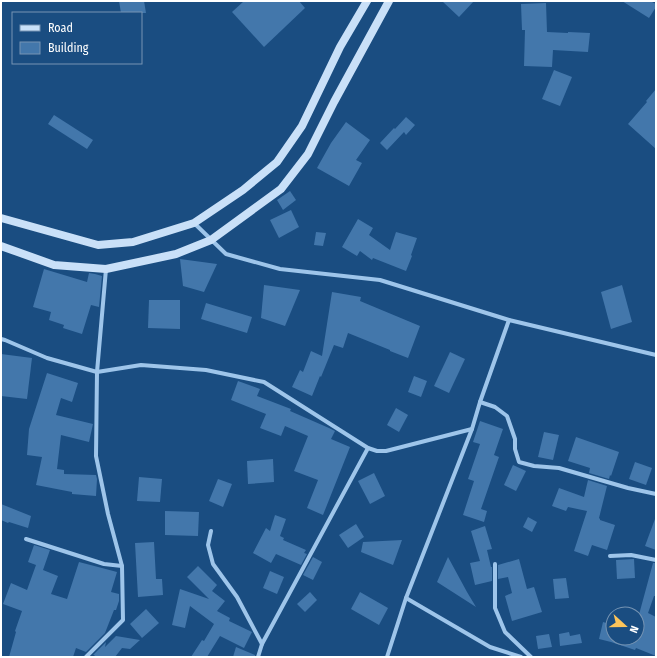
<svg xmlns="http://www.w3.org/2000/svg" width="657" height="658" viewBox="0 0 657 658" font-family="'Fira Sans Condensed',sans-serif">
<style>
.building{fill:#4377ab}
.lines{fill:none;stroke-linecap:round;stroke-linejoin:round}
.street{stroke:#9ec5ea;stroke-width:4}
.secondary{stroke:#c9e0f8;stroke-width:8}
</style>
<rect width="100%" height="100%" fill="#1a4d81"/>
<g class="building">
<path d="M119 1H144L146 13H121Z"/>
<path d="M244 1H299L305 8 264 47 232 12Z"/>
<path d="M442 1H474L459 17Z"/>
<path d="M622 1H650L656 4V7L649 18Z"/>
<path d="M546 3 547 32 568 33V32L590 33 588 52 553 50 552 67 524 66 525 30H522L521 4Z"/>
<path d="M554 70 572 77 560 106 542 99Z"/>
<path d="M656 89V149L628 124 647 102 646 101Z"/>
<path d="M54 115 93 140 87 149 48 124Z"/>
<path d="M406 117 415 125 406 135 404 132 387 150 380 143 394 128 395 129Z"/>
<path d="M346 122 370 140 356 160 362 163 349 186 317 168 331 143Z"/>
<path d="M290 191 296 200 283 210 277 200Z"/>
<path d="M291 210 299 227 279 238 270 220Z"/>
<path d="M358 219 373 228 369 235 390 250 396 232 417 238 411 255 412 256 406 271 373 258 372 260 360 251 357 256 342 247Z"/>
<path d="M316 232 326 233 323 246 314 245Z"/>
<path d="M180 259 217 264 204 292 183 286Z"/>
<path d="M44 269 87 282 89 273 95 274 102 276 99 307 91 305 82 334 63 328 64 325 49 320 51 312 33 307Z"/>
<path d="M264 285 300 290 285 326 261 318Z"/>
<path d="M622 285 632 322 611 329 601 292Z"/>
<path d="M332 292 361 297 360 301 420 326 408 358 390 351V350L348 333 343 348 334 345 321 377 320 376 312 396 292 387 300 370 303 372 311 351 322 356Z"/>
<path d="M149 300H180V329L148 328Z"/>
<path d="M206 303 252 317 247 333 201 319Z"/>
<path d="M450 352 465 359 449 393 434 386Z"/>
<path d="M1 354 32 358 27 399 1 396Z"/>
<path d="M47 373 78 383 72 402 61 398 56 415 93 424 89 442 61 435 57 469 64 470V474L96 475 97 479 96 496 72 494V492L36 485 42 457 27 455 29 429Z"/>
<path d="M414 376 427 381 421 397 408 392Z"/>
<path d="M238 381 260 389 257 396 291 409 290 411 329 428 335 431 331 439 350 447 323 515 307 508 318 480 294 471 308 436 285 426 281 436 260 428 266 414 231 400Z"/>
<path d="M396 408 408 415 399 432 387 425Z"/>
<path d="M480 421 503 429 494 455 499 457 481 509 487 511 484 522 463 515 474 481 468 479 480 444 473 442Z"/>
<path d="M544 432 559 435 553 460 538 457Z"/>
<path d="M576 437 619 452 611 476 610 475 609 479 589 473 590 468 568 461Z"/>
<path d="M273 459 274 482 248 484 247 461Z"/>
<path d="M635 462 652 468 646 485 629 479Z"/>
<path d="M513 465 526 471 516 491 504 485Z"/>
<path d="M374 473 385 496 370 504 358 481Z"/>
<path d="M139 477 162 479 160 502 137 501Z"/>
<path d="M218 479 232 484 223 507 209 501Z"/>
<path d="M588 480 607 486 599 518 600 519V520L615 525 607 550 592 545 588 556 574 551 587 511 568 507 566 511 552 506 559 488 584 497Z"/>
<path d="M1 504 31 516 28 528 9 522 8 523 1 520Z"/>
<path d="M165 511 199 512 198 536 165 535Z"/>
<path d="M275 515 286 519 280 536 284 538 283 540 306 550 304 553 307 554 301 565 276 554 271 563 253 553 266 528 270 531Z"/>
<path d="M528 517 537 522 532 532 523 527Z"/>
<path d="M655 519H656V550L645 546Z"/>
<path d="M356 524 364 537 348 548 339 535Z"/>
<path d="M485 526 492 549 487 550 491 567H492V581L475 585 470 563 480 561 471 531Z"/>
<path d="M402 540 393 565 361 552 363 542Z"/>
<path d="M154 542 156 579H162L163 595 138 597 135 543Z"/>
<path d="M34 545 50 550 43 570 58 576 51 594 67 599 79 562 102 568 117 572 111 592 119 594V601L116 610H114L105 633 86 652 76 648 73 657H9L16 632 15 631 22 611 3 604 11 583 27 590 36 565 28 562Z"/>
<path d="M313 557 322 562 313 580 303 575Z"/>
<path d="M448 557 467 592 476 607 437 582Z"/>
<path d="M519 559 527 589 534 587 542 612 512 621 505 596 512 593 508 577 498 579V565Z"/>
<path d="M634 559 635 578 617 579 616 560Z"/>
<path d="M653 563H656V596H654L648 613 656 617V656L636 648 635 650 611 642 599 639 603 622 613 625V638H637V622Z"/>
<path d="M198 566 217 585 212 591 225 601 217 611 230 618 229 621 252 632 244 648 220 636 207 657H191L202 640 204 641 214 624 190 606 185 628 172 625 180 589 209 599 187 577Z"/>
<path d="M270 571 284 577 277 594 263 588Z"/>
<path d="M566 578 569 598 555 599 553 579Z"/>
<path d="M310 592 317 600 305 612 297 604Z"/>
<path d="M360 592 388 608 379 625 351 609Z"/>
<path d="M146 609 159 623 142 638 130 624Z"/>
<path d="M569 632 570 636 580 634 582 643 560 646 559 634Z"/>
<path d="M549 634 552 647 538 649 536 636Z"/>
<path d="M116 636 140 640 130 649 122 648 115 657H93L95 655H93L106 642 105 647Z"/>
<path d="M236 647 255 655V657H233Z"/>
</g>
<g class="lines">
<g class="street">
<path d="M194 223 226 254 280 269 380 280 509 320 656 355"/>
<path d="M1 339 5 340 47 358 97 372 141 365 206 370 264 382 368 448 377 451H386L472 429"/>
<path d="M480 402 495 407 507 416 515 439V449L519 462 534 466 559 468 628 488 656 494"/>
<path d="M211 531 208 545 213 564 237 597 262 644"/>
<path d="M26 539 104 564 122 566"/>
<path d="M610 556 631 555 656 560"/>
<path d="M495 564V608L505 632 531 657"/>
<path d="M406 598 490 647 521 657"/>
<path d="M86 657 123 620 122 566 108 514 96 456 97 372 106 269"/>
<path d="M258 657 262 644 368 448"/>
<path d="M387 657 406 598 472 429 480 402 509 320"/>
</g>
<g class="secondary">
<path d="M1 218 98 245 133 242 194 223 243 190 277 162 302 126 340 47 367 1"/>
<path d="M1 246 54 265 106 269 176 254 211 240 281 189 308 154 334 102 389 1"/>
</g>
</g>
<rect width="657" height="658" fill="none" stroke="#ffffff" stroke-width="4"/>
<rect x="12" y="12" width="130" height="52" fill="#1a4d81" stroke="#7694b3"/>
<rect x="20" y="25" width="20" height="6" fill="#c9e0f8" stroke="#7694b3"/>
<text x="48" y="32" font-size="12" fill="#ffffff">Road</text>
<rect x="20" y="42" width="20" height="12" fill="#4377ab" stroke="#7694b3"/>
<text x="48" y="52" font-size="12" fill="#ffffff">Building</text>
<g transform="translate(625 626) rotate(111)"><circle r="19" fill="#1a4d81" stroke="#7694b3"/>
<path d="M0-3L7 15L0 10L-7 15Z" fill="#fcc45a"/>
<text y="-6" font-size="11" font-weight="bold" text-anchor="middle" fill="#ffffff">N</text>
</g>
</svg>
